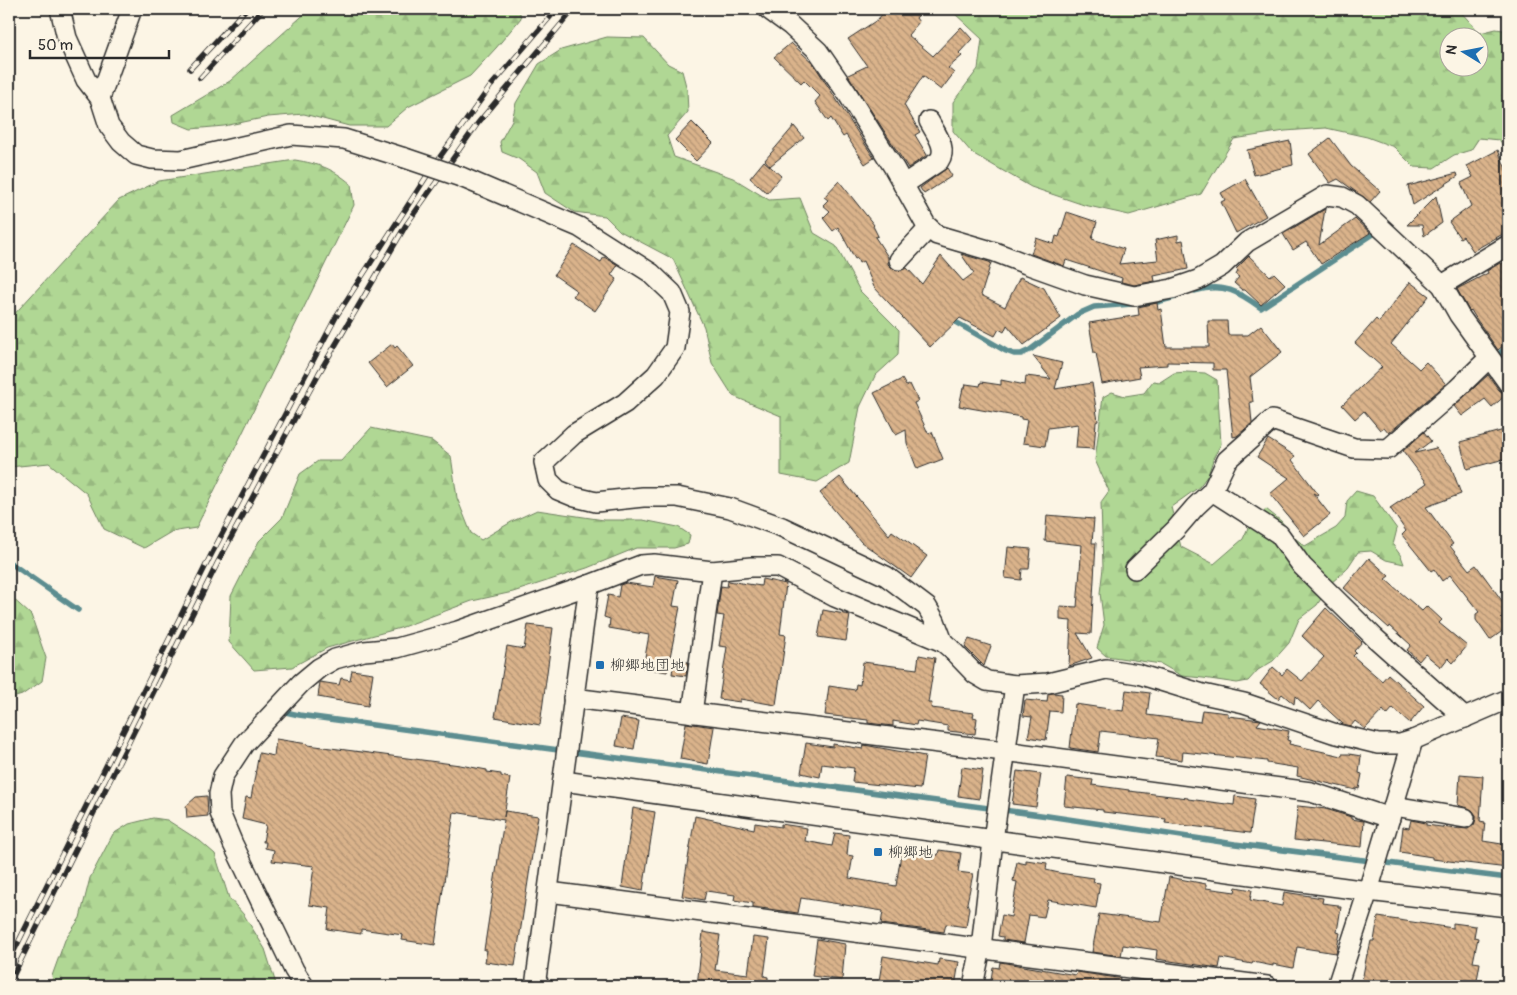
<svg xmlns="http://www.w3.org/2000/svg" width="1517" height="995" viewBox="0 0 1517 995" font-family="Pangolin,'Klee One',sans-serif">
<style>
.forest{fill:url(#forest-firs);stroke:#6e8160;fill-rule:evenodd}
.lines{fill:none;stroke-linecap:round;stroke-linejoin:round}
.stream{stroke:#5c8d90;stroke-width:5.5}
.building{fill:url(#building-back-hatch);stroke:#2b2b2b}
.minor-casing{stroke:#2b2b2b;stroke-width:22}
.minor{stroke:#fcf5e5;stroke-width:19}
.rail-casing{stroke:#2b2b2b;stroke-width:5.5}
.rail{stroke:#fcf5e5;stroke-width:4;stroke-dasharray:11;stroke-linecap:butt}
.minor-bridge-casing{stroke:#2b2b2b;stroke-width:22;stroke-linecap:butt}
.minor-bridge{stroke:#fcf5e5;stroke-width:19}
.poi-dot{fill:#1f6fb2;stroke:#fcf5e5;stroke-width:2}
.labels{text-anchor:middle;stroke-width:5;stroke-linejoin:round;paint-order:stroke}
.poi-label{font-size:15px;fill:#2b2b2b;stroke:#fcf5e5;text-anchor:start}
</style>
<defs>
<pattern id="forest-firs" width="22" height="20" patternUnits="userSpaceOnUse" patternTransform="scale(1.25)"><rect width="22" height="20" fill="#b0d794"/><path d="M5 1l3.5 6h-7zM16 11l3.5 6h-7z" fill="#98b980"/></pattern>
<pattern id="building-back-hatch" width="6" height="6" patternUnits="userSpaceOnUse" patternTransform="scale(1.25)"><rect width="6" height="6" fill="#dab38b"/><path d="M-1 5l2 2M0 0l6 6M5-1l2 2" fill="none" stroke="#b19272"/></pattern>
</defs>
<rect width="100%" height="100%" fill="#fcf5e5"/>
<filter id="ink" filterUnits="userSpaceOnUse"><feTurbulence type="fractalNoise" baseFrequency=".02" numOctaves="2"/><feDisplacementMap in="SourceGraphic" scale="10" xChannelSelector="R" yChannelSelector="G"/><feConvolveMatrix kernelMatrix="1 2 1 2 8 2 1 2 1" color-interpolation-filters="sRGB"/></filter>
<g filter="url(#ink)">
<g class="forest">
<path d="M310 9H519L521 18 496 48 470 76 408 107 386 126H349L304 114 268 117 224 126 191 129 174 122 173 115 230 81Z"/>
<path d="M947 9H1458L1480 33 1496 29 1503 30 1508 41V150L1499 140 1479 138 1471 150 1454 155 1434 168 1414 167 1394 147 1367 137 1326 128 1285 131 1234 139 1201 194 1129 215 1084 205 1031 187 972 153 953 131V102L978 69 982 39 953 12ZM1450 38H1480V68H1450Z"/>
<path d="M607 37 644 38 668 64 682 71 687 90 688 112 667 136 674 157 733 178 769 200 800 198 814 233 836 246 860 291 899 330 898 355 875 376 860 407 849 463 817 482 781 475V416L733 396 712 363 704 327 673 259 620 231 605 216 574 212 545 193 537 172 519 159 502 152 500 142 512 120 516 103 539 64 561 50Z"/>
<path d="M295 160C319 164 332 168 351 184L354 205 196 528 171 532 144 548 104 529 87 494 49 463 9 467V320L119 200 159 181Z"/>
<path d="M1186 372 1205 373 1217 380 1221 444 1214 457 1208 475 1199 487 1171 507 1181 547 1214 564 1243 539 1251 521 1266 509 1281 521 1296 539 1305 546 1336 528 1345 518 1347 501 1356 491 1373 496 1397 529 1393 545 1401 556 1404 564 1386 560 1371 551 1358 552 1346 570 1331 583 1317 605 1299 619 1289 643 1273 661 1258 670 1248 681 1237 683 1203 678 1182 676 1161 664 1106 656 1097 648 1104 625 1100 593 1103 568 1101 502 1109 491 1095 460 1103 397 1112 392 1125 396 1144 393 1153 381 1160 382 1174 373Z"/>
<path d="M371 428 432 441 451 456 457 498 471 533 481 540 513 521 537 510 604 520H643L678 527 690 535 688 544 674 548H636L587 568 513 592 472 601 400 628 327 648 292 667 254 670 229 642 231 596 259 541 282 518 300 474 318 461H341Z"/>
<path d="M9 595 31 615 46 658 42 681 22 695 9 699Z"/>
<path d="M153 818 167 820 200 841 215 854 229 898 244 915 265 949 276 984 279 986H55L52 976 65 940 80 918 90 878 113 834 129 824Z"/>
</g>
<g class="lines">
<g class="stream">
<path d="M1195 291C1223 282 1239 292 1261 308L1375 233 1378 236"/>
<path d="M957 323 1006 351 1014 354H1021L1030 350 1078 314 1094 307 1157 302 1176 297"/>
<path d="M1499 358 1500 353 1508 347"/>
<path d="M9 562 78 610"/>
<path d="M281 711 299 715 1048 816 1235 844 1508 878"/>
</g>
</g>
<g class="building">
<path d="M887 9H924L916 18 919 22 908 35 933 56 961 27 972 39 959 53 962 56 948 68 954 73 941 90 923 76 904 105 920 132 915 135 927 155 908 168 848 75 867 66 848 39 877 20Z"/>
<path d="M791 43 813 63 874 158 865 164 846 135 843 137 831 118 828 121 815 102 820 96 804 80 801 83 774 57Z"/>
<path d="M692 122 713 143 696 161 675 140Z"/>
<path d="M794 126 804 138 770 166 765 160Z"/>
<path d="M1330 138 1351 166 1380 191 1370 202 1338 179 1330 183 1309 154Z"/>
<path d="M1290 141 1293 165 1254 175 1247 150Z"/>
<path d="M1498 150 1508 174V231L1473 251 1463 236 1460 238 1449 222 1471 206 1461 183 1473 177 1467 166Z"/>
<path d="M764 161 781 176 767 193 750 178Z"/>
<path d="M947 168 952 176 924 194 920 188Z"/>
<path d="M1457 173 1458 176 1413 205 1408 186Z"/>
<path d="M1245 179 1266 216 1236 233 1221 202 1225 200 1221 193Z"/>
<path d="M839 181 874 225 873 226 878 236 875 237 888 257V264L892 268 897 271 907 268 922 284 941 256 963 281 974 273 961 254 989 262 991 263 981 295 1005 307 1020 277 1044 288 1061 318 1024 345 1007 325 1004 332 999 329 995 336 960 318 930 347 874 287 863 261 859 263 857 258 855 259 838 227 833 231 823 218 830 211 823 205 828 200 824 197Z"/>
<path d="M1436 196 1442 223 1424 236 1422 225H1407Z"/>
<path d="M1325 209 1319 245 1355 219 1370 233 1321 264 1306 242 1293 250 1283 234Z"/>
<path d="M1067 212 1097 222 1092 239 1124 249 1119 264 1158 260 1155 240 1178 235V241L1183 240 1188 269 1154 276 1155 281 1134 285 1121 282 1122 278 1066 260 1064 266 1031 254 1036 238 1054 244 1056 236 1059 237Z"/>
<path d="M574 245 601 262 604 257 618 265 611 275 617 279 595 311 573 296 577 291 554 275Z"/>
<path d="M1249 256 1270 276 1274 273 1285 284 1261 305 1245 290H1242L1234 283 1239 277 1236 275 1238 271 1236 269Z"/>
<path d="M1500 263H1508V342L1498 350 1477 320 1471 310 1470 311 1468 309 1457 289 1488 273 1487 271Z"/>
<path d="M1410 282 1429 296 1391 344 1419 369 1426 362 1446 384 1389 433 1384 427 1380 430 1364 411 1355 419 1342 405 1382 367 1355 343 1376 319 1379 322Z"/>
<path d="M1157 303 1158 310 1161 309 1166 347H1209L1208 321H1227L1228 335H1248L1261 325 1282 352 1250 377 1253 402H1250L1252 423 1237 436 1233 437 1226 370H1213V363L1167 362V365L1138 367 1140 377 1102 384 1096 353H1094L1089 323 1139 315 1138 307Z"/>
<path d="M392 344 395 348 397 346 413 366 387 387 368 363Z"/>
<path d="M1033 356 1062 363 1055 389 1092 383 1098 421 1096 422 1094 449 1076 448 1078 424 1048 428 1045 446 1023 443 1027 420 1021 419V417L959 406 963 388H965L966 384 980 386 981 382 1001 385V380L1025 385 1026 376 1051 379Z"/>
<path d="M1488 375 1499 390 1506 395 1492 407 1485 399 1462 416 1454 406Z"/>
<path d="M902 379 906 386 910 384 918 401 914 403 928 433 932 432 943 459 917 469 907 443 906 430 896 435 874 393Z"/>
<path d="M1508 429V458L1467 469 1460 442Z"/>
<path d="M1424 432 1431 441 1415 453 1436 448 1451 466 1461 494 1426 507 1453 544 1450 546 1469 570 1476 565 1508 609V627L1490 640 1476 620V614L1479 612 1450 575 1442 581 1434 569 1431 571 1402 535 1406 531 1390 508 1427 483 1403 451Z"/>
<path d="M1268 439 1295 456 1292 460 1318 494 1317 495 1313 493 1330 515 1304 536 1270 494 1289 478 1257 457Z"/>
<path d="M840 477 889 535 892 531 927 556 911 578 861 542 820 493Z"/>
<path d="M1047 515 1094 519 1092 543H1096L1091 634 1077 633 1092 658 1069 666 1071 621 1060 620V606L1077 607 1082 545 1045 541Z"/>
<path d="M1008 547 1031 549 1029 569H1022L1021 580 1005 578Z"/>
<path d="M1369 558 1389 576 1385 579 1422 611 1427 606 1442 620 1439 623 1467 646 1453 663 1448 658 1441 667 1425 654 1419 661 1407 650 1411 645 1390 626 1389 628 1344 588Z"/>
<path d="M655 576 678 580 673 606 680 607 667 672 643 668 649 635 609 628 610 619 604 617 608 595 618 597 620 585 626 583 653 587Z"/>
<path d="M762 579 786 584 780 634 786 635 776 705 740 699V702L719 699 727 647 719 646 724 616 717 615 721 586 727 587 728 581 761 586Z"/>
<path d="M1326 608 1362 642 1354 651 1356 653 1353 656 1382 681 1388 674 1424 706 1410 723 1393 708 1387 715 1383 710 1365 729 1355 721 1351 726 1343 724 1318 701 1310 710 1295 696 1294 704 1282 694 1278 699 1260 684 1273 667 1282 675 1287 669 1302 681 1324 657 1302 636Z"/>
<path d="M823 610 850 615 846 641 818 637Z"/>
<path d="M528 625 553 628 540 725 495 717 507 646 524 649Z"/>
<path d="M969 639 991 646 984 666 965 647Z"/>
<path d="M919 655 935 658 928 703H932L931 708 974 713 973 717 977 718 975 734 948 731V726L917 721 916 725 893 721V726L868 723V720L825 715 829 686 855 690 856 684 860 685 863 662 917 669Z"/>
<path d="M674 660 688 662 686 676 672 674Z"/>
<path d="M352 670 373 673 368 706 318 697 320 682 339 685 341 678 350 680Z"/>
<path d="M1126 690 1150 693 1147 715 1200 722 1202 710 1228 713V716L1261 720 1257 725 1289 731 1287 740 1290 741 1289 744 1342 756V754H1349L1361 756 1359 773 1362 774 1359 789 1356 788V790L1297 776 1298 768 1267 763V761L1183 752 1182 760 1156 757 1159 738 1101 731 1098 752 1070 748 1075 704 1123 711Z"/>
<path d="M1053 693 1062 694 1061 712 1050 711 1046 740 1028 737 1032 717 1023 716 1025 700 1047 702 1048 694Z"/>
<path d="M621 718 639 721 634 749 616 746Z"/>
<path d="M686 723 714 727 708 764 680 759Z"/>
<path d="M276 739 308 744V745L460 765 487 770V772L501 774V776L510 778 504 817 505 811 538 816 515 966 485 962 487 950H484L504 820 454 812 435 945 402 940 403 935 361 929V934L327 929 330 908 309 905 314 866 272 861 274 850 265 848 266 842H263L266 825 242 819 246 797 251 798 259 753 274 756Z"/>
<path d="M806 743 833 747V744L863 749 864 745 925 756 920 789 852 782 854 768 822 764 820 777 801 773Z"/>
<path d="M962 767 983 770 979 799 958 796Z"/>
<path d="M1017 771 1041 774 1036 807 1012 804Z"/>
<path d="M1460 774 1483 776 1480 821 1485 822 1483 841 1508 845V868L1432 859V857L1400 852 1403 827 1409 828 1411 820 1426 823V825L1457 829V828L1468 829 1474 825 1476 819V815L1472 810 1458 805Z"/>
<path d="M1067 777 1093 780 1092 785 1129 790V791L1188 798V799L1234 805 1235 796 1255 799 1250 833 1165 823 1166 819 1103 812V810L1064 806Z"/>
<path d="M207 796 208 816 187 818 186 806 196 797Z"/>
<path d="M1298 806 1326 809 1351 817V819L1364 821 1362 847 1294 840Z"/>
<path d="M633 808 655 812 643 891 622 887Z"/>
<path d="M695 816 754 829 755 823 781 827V824L807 828 805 841 832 846 835 833 849 835 847 855 853 856 849 878 896 886 901 854H906V850L938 855 939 850 961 853 958 872 973 874 967 903 969 908 966 927 946 924 944 932 881 924 883 911 801 898 798 913 753 907V903L734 900 735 895 706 891 704 900 682 896Z"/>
<path d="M1026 860 1047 863 1046 870 1059 873 1094 878 1093 882 1100 883 1096 908 1048 900 1044 917 1029 915 1024 943 1003 940V937L998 936 1002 915 1011 917 1017 882 1013 881 1017 862 1026 864Z"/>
<path d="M1169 877 1206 884V888L1235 892 1236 887 1252 890 1250 900 1282 906 1284 892 1323 898 1322 903 1338 905V907H1341L1337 932 1340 933 1336 953 1297 947 1293 968 1273 964V966L1253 962 1252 964 1221 958 1219 968 1156 959 1157 950 1123 945 1121 956 1092 952 1099 914 1161 922Z"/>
<path d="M1378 917 1453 928V923L1476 926 1474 937 1478 938 1473 962 1480 963 1476 986H1363L1364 982 1362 981 1367 954H1368L1371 941H1374Z"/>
<path d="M703 932 720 935 715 970 748 974 753 937 769 939 764 976 768 977V986H697Z"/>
<path d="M817 939 845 944 842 980 812 976Z"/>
<path d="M883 956 938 965 939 959 959 962 955 986 927 984 926 986H907V985L879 981Z"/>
<path d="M1000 962 1076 975 1077 972 1117 978H1120L1119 986H990L993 967 999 968Z"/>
</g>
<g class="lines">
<defs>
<g id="minor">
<path d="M60 9 67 38 86 80 100 98 109 126 121 142 136 155 152 159 181 160 291 135 344 139 405 158"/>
<path d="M768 9 790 25 818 51 847 93 894 168 926 225 937 235 995 252 1026 264 1085 285 1134 296 1172 289 1198 280 1222 266 1247 242 1327 195 1342 197 1357 205 1442 285 1459 315 1508 383"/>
<path d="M100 98 132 9"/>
<path d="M461 177 579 227 651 273 672 293 680 312 675 348 656 375 625 403 574 434 544 462 548 480 558 490 575 497 596 502 643 497H677L730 508 782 527 886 576 927 607 935 621 943 642"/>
<path d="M903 185 939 161C948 148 936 134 929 121"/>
<path d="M899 260 929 228"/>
<path d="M1442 285 1508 245"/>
<path d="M1212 491 1227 460 1272 420 1354 448 1388 449 1457 389 1489 358"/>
<path d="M1135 569 1176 529 1195 507 1212 491 1279 534 1302 566 1375 638 1465 718"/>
<path d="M573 698 1004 751 1311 792 1390 818"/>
<path d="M692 713 712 571"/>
<path d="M563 781 1368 891 1508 907"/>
<path d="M1394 806 1465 818"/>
<path d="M549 892 1267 986"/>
<path d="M304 986 294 970 233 844 220 813 219 794 223 776 244 744 301 683 319 668 335 659 364 651 397 648 458 631 589 585 641 565 654 564 712 571 751 567H778L835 597 943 642 950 648 975 674 987 681 1015 685 1048 683 1106 669 1138 674 1203 694 1244 703 1333 733 1378 744H1400L1413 740 1508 699"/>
<path d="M540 986 536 979 589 585"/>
<path d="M973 986 981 948 993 840 1015 685"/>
<path d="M1337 986 1368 891 1413 740"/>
</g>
</defs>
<use href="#minor" class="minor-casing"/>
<use href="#minor" class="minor"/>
<defs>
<g id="rail">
<path d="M190 69 246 9"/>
<path d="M200 78 263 9"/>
<path d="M9 961 210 557 337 315 432 168 490 87 557 9"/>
<path d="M9 984 218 562 319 373 406 225 478 123 574 9"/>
</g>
</defs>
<use href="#rail" class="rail-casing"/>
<use href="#rail" class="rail"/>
<defs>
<path id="minor-bridge" d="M405 158 461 177"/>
</defs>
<use href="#minor-bridge" class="minor-bridge-casing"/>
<use href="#minor-bridge" class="minor-bridge"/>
</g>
</g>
<g class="poi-dot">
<rect x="595" y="660" width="10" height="10" rx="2.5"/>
<rect x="873" y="847" width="10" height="10" rx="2.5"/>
</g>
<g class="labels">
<g class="poi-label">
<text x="610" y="670">柳郷地団地</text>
<text x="888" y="857">柳郷地</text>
</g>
</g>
<rect width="1517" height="995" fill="none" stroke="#fcf5e5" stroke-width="30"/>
<rect x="15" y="15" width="1487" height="965" fill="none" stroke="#2b2b2b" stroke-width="2" filter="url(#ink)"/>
<g transform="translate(1464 52) rotate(280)"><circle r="24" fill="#fcf5e5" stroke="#a8a49b"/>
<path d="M0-4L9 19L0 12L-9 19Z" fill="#1f6fb2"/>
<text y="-8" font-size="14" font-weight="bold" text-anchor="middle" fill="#2b2b2b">N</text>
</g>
<path d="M30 50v8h139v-8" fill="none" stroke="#2b2b2b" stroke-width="2.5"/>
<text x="38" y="50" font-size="15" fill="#2b2b2b" stroke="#fcf5e5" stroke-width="4" paint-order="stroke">50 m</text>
</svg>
